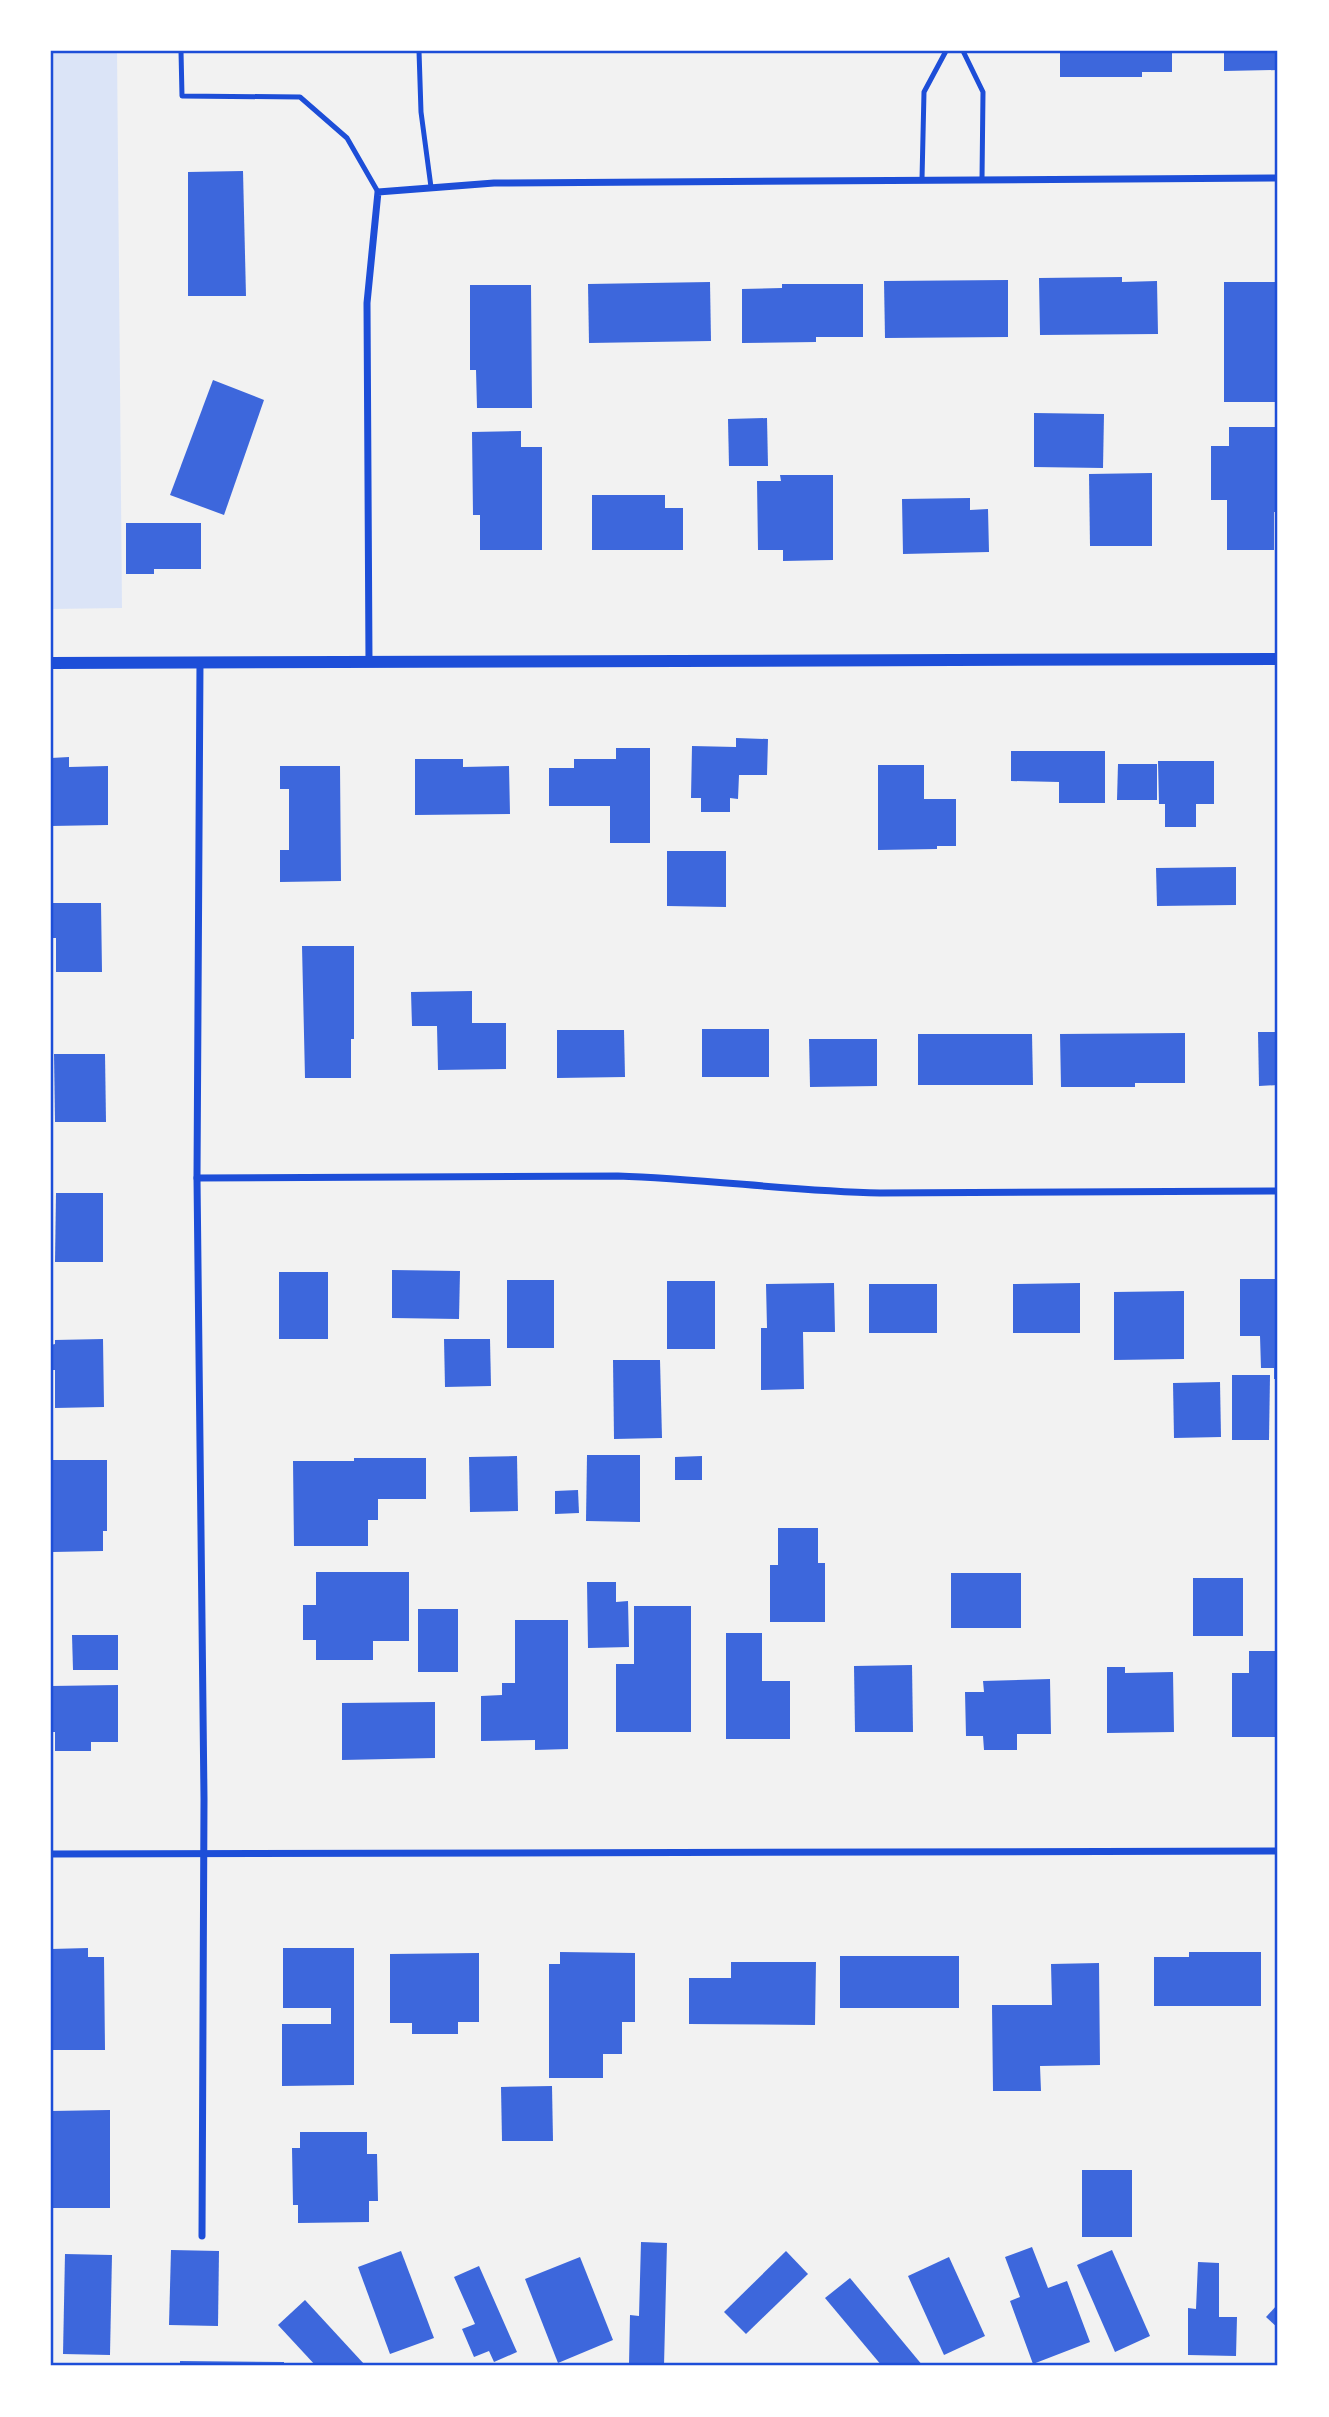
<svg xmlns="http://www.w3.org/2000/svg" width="1329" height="2417" viewBox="0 0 1329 2417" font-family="'PT Sans',sans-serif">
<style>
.green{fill:#dbe4f7}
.building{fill:#3d67dc}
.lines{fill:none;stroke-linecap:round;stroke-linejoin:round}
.service{stroke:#1d4ed8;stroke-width:5}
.minor{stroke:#1d4ed8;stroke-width:7}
.tertiary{stroke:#1d4ed8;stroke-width:12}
.neatline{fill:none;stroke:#1d4ed8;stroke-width:2.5}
</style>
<rect width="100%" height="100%" fill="#f2f2f2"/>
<path class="green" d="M51 51H117L122 608 51 609Z"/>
<g class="building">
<path d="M1060 51H1172V72H1142V77H1060Z"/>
<path d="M1224 51H1278V70L1224 71Z"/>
<path d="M243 171 246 296H188V172Z"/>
<path d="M1122 277V282L1157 281 1158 334 1040 335 1039 278Z"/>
<path d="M1008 280V337L885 338 884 281Z"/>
<path d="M710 282 711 341 589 343 588 284Z"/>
<rect x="1224" y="282" width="54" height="120"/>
<path d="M782 284H863V337H816V342L742 343V289L782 288Z"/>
<path d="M470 285H531L532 408H477L476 370H470Z"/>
<path d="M213 380 264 400 224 515 170 495Z"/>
<path d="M1034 413 1104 414 1103 468 1034 467Z"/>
<path d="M767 418 768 466H729L728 419Z"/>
<path d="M1229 427H1278V512H1274V550H1227V500H1211V446H1229Z"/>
<path d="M521 431V447H542V550H480V515H473L472 432Z"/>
<path d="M1152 473V546H1090L1089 474Z"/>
<path d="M780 475H833V560L783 561V550H758L757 481H781Z"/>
<path d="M592 495H665V508H683V550H592Z"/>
<path d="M970 498V510L988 509 989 552 903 554 902 499Z"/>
<path d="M126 523H201V569H154V574H126Z"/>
<path d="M736 738 768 739 767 775H739L738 799 730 798V812H701V798H691L692 746 736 747Z"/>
<path d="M616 748H650V843H610V806H549V768H574V759H616Z"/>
<path d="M1011 751H1105V803H1059V782L1011 781Z"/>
<path d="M69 757V767L108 766V825L51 826V758Z"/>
<path d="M415 759H463V767L509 766 510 814 415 815Z"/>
<path d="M1158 761H1214V804H1196V827H1165V804H1159Z"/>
<path d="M1118 764H1157V800H1117Z"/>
<path d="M878 765H924V799H956V846H937V849L878 850Z"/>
<path d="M280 766H340L341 881 280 882V850H289V789H280Z"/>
<path d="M667 851H726V907L667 906Z"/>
<path d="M1236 867V905L1157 906 1156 868Z"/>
<path d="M51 903H101L102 972H56V938H51Z"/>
<path d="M302 946H354V1039H351V1078H305Z"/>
<path d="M472 991V1023H506V1069L438 1070 437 1026H412L411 992Z"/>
<rect x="702" y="1029" width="67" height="48"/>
<path d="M557 1030H624L625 1077 557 1078Z"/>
<path d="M1258 1032H1278V1085L1259 1086Z"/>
<path d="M1185 1033V1083H1135V1087H1061L1060 1034Z"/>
<path d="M918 1034H1032L1033 1085H918Z"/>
<path d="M809 1039H877V1086L810 1087Z"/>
<path d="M54 1054H105L106 1122H55Z"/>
<path d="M56 1193H103V1262H55Z"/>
<path d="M392 1270 460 1271 459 1319 392 1318Z"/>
<rect x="279" y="1272" width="49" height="67"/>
<path d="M1240 1279H1278V1379H1274V1368H1261L1260 1336H1240Z"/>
<rect x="507" y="1280" width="47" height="68"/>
<rect x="667" y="1281" width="48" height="68"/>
<path d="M834 1283 835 1332H803L804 1389 761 1390V1328H767L766 1284Z"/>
<path d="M1080 1283V1333H1013V1284Z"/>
<rect x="869" y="1284" width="68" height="49"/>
<path d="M1184 1291V1359L1114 1360V1292Z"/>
<path d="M103 1339 104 1407 55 1408V1370H51V1345L55 1344V1340Z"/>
<path d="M444 1339H490L491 1386 445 1387Z"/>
<path d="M613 1360H660L662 1438 614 1439Z"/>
<path d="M1232 1375H1270L1269 1440H1232Z"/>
<path d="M1220 1382 1221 1437 1174 1438 1173 1383Z"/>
<path d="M587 1455H640V1522L586 1521Z"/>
<path d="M517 1456 518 1511 470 1512 469 1457Z"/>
<path d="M702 1456V1480H675V1457Z"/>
<path d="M354 1458H426V1499H378V1520H368V1546H294L293 1461H354Z"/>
<path d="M52 1460H107V1531H103V1551L53 1552Z"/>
<path d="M578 1490 579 1513 555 1514V1491Z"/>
<path d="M778 1528H818V1563H825V1622H770V1565H778Z"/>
<path d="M316 1572H409V1641H373V1660H316V1640H303V1605H316Z"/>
<rect x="951" y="1573" width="70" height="55"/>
<rect x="1193" y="1578" width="50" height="58"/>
<path d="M587 1582H616V1602L628 1601 629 1647 588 1648Z"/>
<path d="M634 1606H691V1732H616V1664H634Z"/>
<rect x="418" y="1609" width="40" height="63"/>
<path d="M515 1620H568V1749L535 1750V1740L481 1741V1696L502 1695V1683H515Z"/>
<path d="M726 1633H762V1681H790V1739H726Z"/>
<path d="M72 1635H118V1670H73Z"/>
<path d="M1249 1651H1278V1737H1232V1673H1249Z"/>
<path d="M912 1665 913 1732H855L854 1666Z"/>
<path d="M1107 1667H1125V1673L1173 1672 1174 1732 1107 1733Z"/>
<path d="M1050 1679 1051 1734H1017V1750H984L983 1736H966L965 1692H984L983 1681Z"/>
<path d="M118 1685V1742H91V1751H55V1732H51V1686Z"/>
<path d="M435 1702V1758L342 1760V1703Z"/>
<path d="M88 1948V1957H104L105 2050H51V1949Z"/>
<path d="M283 1948H354V2085L282 2086V2024H331V2008H283Z"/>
<path d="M560 1952 635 1953V2022H622V2054H603V2078H549V1964H560Z"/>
<path d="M1189 1952H1261V2006H1154V1957H1189Z"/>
<path d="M479 1953V2022H458V2034H412V2023H390V1954Z"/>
<rect x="840" y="1956" width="119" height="52"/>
<path d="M731 1962H816L815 2025 689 2024V1978H731Z"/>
<path d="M1099 1963 1100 2065 1040 2066 1041 2091H993L992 2005H1052L1051 1964Z"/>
<path d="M552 2086 553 2141H502L501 2087Z"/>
<path d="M110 2110V2208H51V2111Z"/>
<path d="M300 2132H367V2154H377L378 2201H369V2222L298 2223V2205H293L292 2148H300Z"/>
<rect x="1082" y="2170" width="50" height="67"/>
<path d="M641 2242 667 2243 664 2366 629 2365 630 2315 639 2316Z"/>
<path d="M1032 2247 1048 2288 1067 2281 1090 2342 1033 2364 1010 2301 1020 2297 1005 2257Z"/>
<path d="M171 2250 219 2251 218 2326 169 2325Z"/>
<path d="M1112 2250 1150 2336 1115 2352 1077 2265Z"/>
<path d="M401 2251 434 2338 390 2354 358 2267Z"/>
<path d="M786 2251 808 2274 746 2334 724 2312Z"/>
<path d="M65 2254 112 2255 110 2355 63 2354Z"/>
<path d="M580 2257 613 2340 558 2363 525 2279Z"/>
<path d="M949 2257 985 2336 944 2355 908 2276Z"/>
<path d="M1198 2262 1219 2263V2317H1237L1236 2356 1188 2355V2308L1196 2309Z"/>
<path d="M479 2266 517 2352 494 2362 489 2351 474 2357 462 2329 475 2324 454 2277Z"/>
<path d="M850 2278 923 2366H882L825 2298Z"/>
<path d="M305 2300 364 2364 362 2366H316L278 2325Z"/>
<path d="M1278 2304V2328L1266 2317Z"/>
<path d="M180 2361 284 2362V2366H180Z"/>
</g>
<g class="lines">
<g class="service">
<path d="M181 51 182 96 300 97 347 138 378 192"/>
<path d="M419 51 421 112 431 187"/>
<path d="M963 51 983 92 982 179"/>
<path d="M922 179 924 92 946 51"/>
</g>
<g class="minor">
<path d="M369 661 367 303 378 192 494 183 1278 178"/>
<path d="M200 662 197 1178 204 1799 202 2236"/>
<path d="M197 1178 618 1176C706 1179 793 1191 880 1193L1278 1191"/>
<path d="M51 1854 1278 1851"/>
</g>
<path class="tertiary" d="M51 663 1278 659"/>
</g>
<rect width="1329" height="2417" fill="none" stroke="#ffffff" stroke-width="105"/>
<rect x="52" y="52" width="1224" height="2312" class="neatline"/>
</svg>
